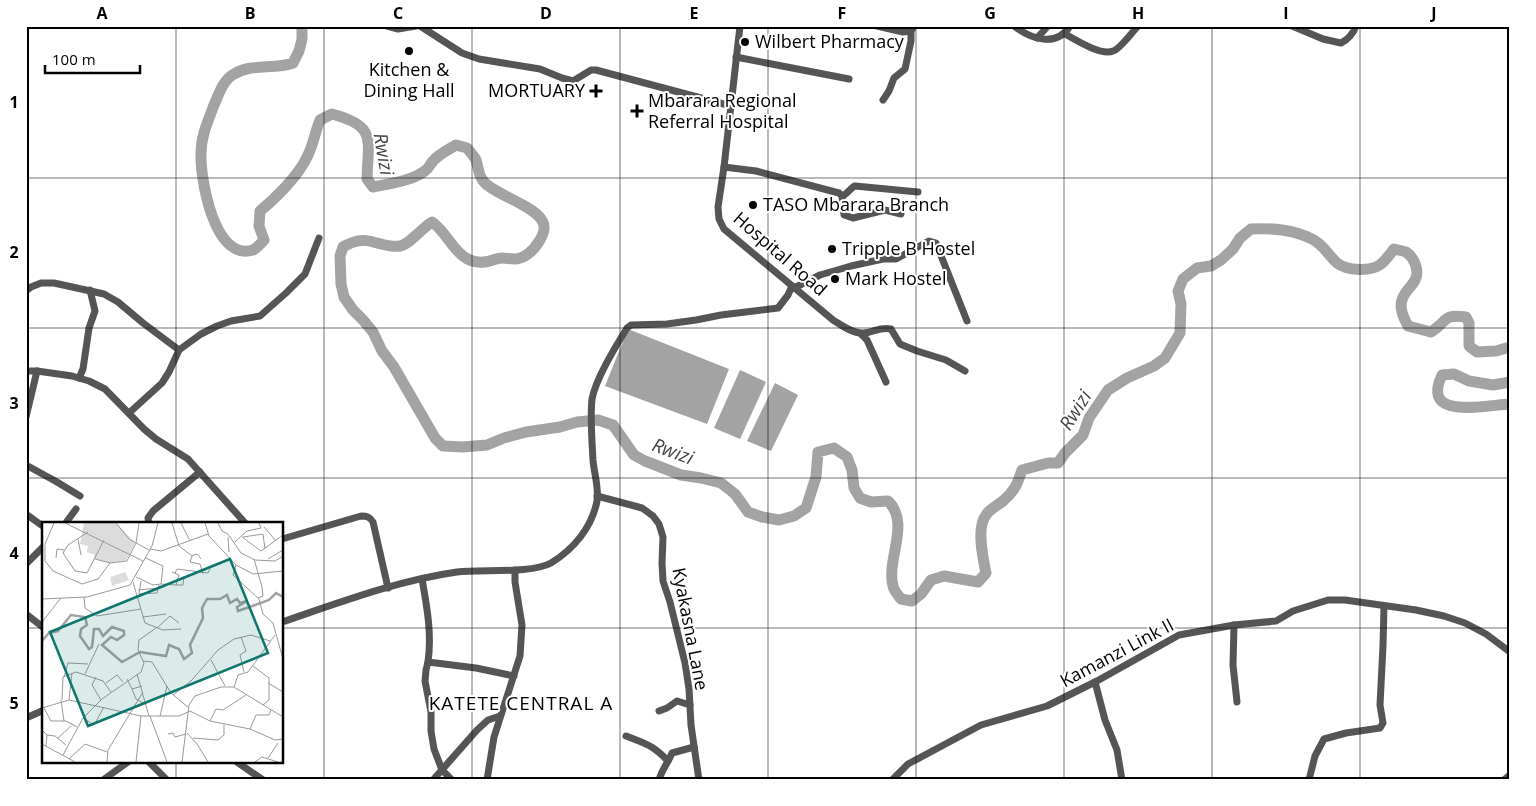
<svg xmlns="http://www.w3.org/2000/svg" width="1536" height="806" viewBox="0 0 1536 806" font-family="'Open Sans',sans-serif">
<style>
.water{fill:#a3a3a3}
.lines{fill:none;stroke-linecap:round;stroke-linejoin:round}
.river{stroke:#a3a3a3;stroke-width:11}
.minor{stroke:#555;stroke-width:7}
.grid{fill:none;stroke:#000;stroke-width:1;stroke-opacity:0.55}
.poi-dot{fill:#000;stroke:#fff;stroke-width:2}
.labels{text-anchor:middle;stroke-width:4;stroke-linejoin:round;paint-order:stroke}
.poi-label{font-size:18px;fill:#000;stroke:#fff;text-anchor:start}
.street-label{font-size:18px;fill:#000;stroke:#fff}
.water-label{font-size:19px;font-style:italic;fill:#444;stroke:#fff}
.neighbourhood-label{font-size:19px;letter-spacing:1px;fill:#000;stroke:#fff}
.inset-river{fill:none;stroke:#a3a3a3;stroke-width:2.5}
.inset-road{fill:none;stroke:#999;stroke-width:1}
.view{fill:#0f766e;fill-opacity:0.15;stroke:#0f766e;stroke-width:2.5}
.inset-edge{fill:none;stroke:#000;stroke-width:2.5}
.neatline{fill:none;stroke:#000;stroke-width:2}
.grid-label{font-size:16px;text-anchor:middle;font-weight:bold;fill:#000}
</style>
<rect width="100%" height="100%" fill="#fff"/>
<g class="water">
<path d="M628 329 729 369 707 424 605 386Z"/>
<path d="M740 370 766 382 740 439 714 428Z"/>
<path d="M775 383 798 395 771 451 747 441Z"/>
</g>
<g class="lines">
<g class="river">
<path d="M302 26V39L299 51 293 63C274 70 252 63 234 74 223 80 219 94 214 105 208 121 201 136 201 153 200 178 214 262 253 250 257 248 261 243 264 240L259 226 260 211C275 199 299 175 307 157 313 146 315 132 320 120L332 114C377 126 368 139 367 179L373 187C388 184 413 181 426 170 429 168 430 164 433 161 439 154 448 150 456 145L467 148C470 152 474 156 476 160 479 169 478 177 486 184 500 196 531 205 541 219 547 226 543 236 538 243 533 251 524 259 514 259 510 259 506 258 502 258 496 258 490 262 484 262 457 265 450 234 432 222 422 228 410 244 400 246 385 249 369 236 354 242 350 243 347 245 343 247L340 256 341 284 344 297 353 310 363 320 373 332 382 351 394 367 435 438 443 446 463 447 487 445 504 438 526 432 560 427 577 422 598 420 613 425 634 455 645 461 681 475 701 478 721 483 735 494 748 512 762 517 779 520 794 516 806 508 816 477 818 452 834 448 847 457 852 470 854 488 860 498 871 502 888 501C911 523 886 559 893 586 894 591 898 595 901 599L912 601 921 594 931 580 944 576 978 582 986 573C983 559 976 527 986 515 990 508 999 505 1004 500 1015 491 1018 482 1022 470L1048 463H1058L1065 453 1083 435 1089 418 1108 390 1127 378 1154 366 1165 358 1180 333 1181 304 1178 291 1183 279 1197 268 1211 266 1221 260 1233 249 1240 238 1251 229C1272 228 1293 229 1312 239 1323 244 1328 255 1337 263 1347 271 1371 272 1381 264 1386 260 1390 254 1394 249 1398 250 1403 251 1406 252 1414 257 1420 271 1415 280 1412 287 1405 290 1402 300 1399 309 1404 318 1408 326L1431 332C1449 321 1441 314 1466 317L1469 323V346L1477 352 1496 351 1510 347"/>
<path d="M1510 382 1493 385 1469 381 1454 374 1442 375C1420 421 1486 405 1510 404"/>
</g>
<g class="minor">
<path d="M387 26 398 29 416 26"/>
<path d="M420 26 462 53 479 59 540 69 562 78 573 81 591 70H596L731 106"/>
<path d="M740 26 724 167 718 207 719 219 724 229 833 320C841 325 853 334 863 333 873 333 880 326 891 329L900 344 917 351 946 360 965 371"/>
<path d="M877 26 903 32 911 31 914 26"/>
<path d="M1014 26C1031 39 1056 48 1070 26"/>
<path d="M1292 26 1323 39 1341 43C1349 39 1353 34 1356 26"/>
<path d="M1065 34C1076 40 1101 56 1113 51 1120 49 1132 32 1138 26"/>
<path d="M1037 38 1048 26"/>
<path d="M736 57 849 79"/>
<path d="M883 100 889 91 894 78 905 69 911 41V31"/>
<path d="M724 167 756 171 839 193 842 196 844 215 853 218 885 210 901 214"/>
<path d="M842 196C848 194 851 187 855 186L918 192"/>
<path d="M794 288 820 275 851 266 883 259H896L929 241 936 243 967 321"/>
<path d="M26 291 31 287 41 283H54L104 294 118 302 143 323 179 350"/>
<path d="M861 334 867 340 886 382"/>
<path d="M26 371H37L72 376 89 381 105 389 144 429 156 439 188 459 246 524"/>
<path d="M79 378 83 369 89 328 95 311 90 290"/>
<path d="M129 413 162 383 169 372 179 350 201 334 217 326 231 321 260 316 286 293 305 274 319 238"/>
<path d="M26 417 37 371"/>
<path d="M26 465 57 482 80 496"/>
<path d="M597 496 642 508 653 516 659 524 663 537 662 563 663 581 670 602 685 663 689 689 691 725 699 780"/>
<path d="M26 514 44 527"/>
<path d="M65 524 76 509"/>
<path d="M149 524 148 518 153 511 200 472"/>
<path d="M282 539 361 516C367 516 370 517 373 522L388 588"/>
<path d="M26 564 44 546"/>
<path d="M422 579C427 607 432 634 428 662L476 668 514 676"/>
<path d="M26 614 44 628"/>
<path d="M282 622C338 603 399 580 457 572 482 569 531 574 551 563 574 549 592 527 597 501 599 487 594 473 593 460 592 441 590 417 592 399 596 378 616 346 627 328L631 325 667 324 696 320 721 315 778 308 788 295 792 286"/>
<path d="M1234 625 1233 665 1237 702"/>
<path d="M428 662 426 670 425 681 431 712V731L434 749 442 770 452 780"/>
<path d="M1095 682 1105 720 1117 750 1122 780"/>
<path d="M659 711 667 708 677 701 690 705"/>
<path d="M26 718 44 710"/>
<path d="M626 736C646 744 653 745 668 761"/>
<path d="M149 762 167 780"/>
<path d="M237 762 263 780"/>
<path d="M103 780 128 762"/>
<path d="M433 780 477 730 488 720 500 716"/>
<path d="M487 780 494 737 520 656 522 625 515 582V570"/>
<path d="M659 780C662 769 668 763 672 753L694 747"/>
<path d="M892 780 908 764 981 725 1047 706 1097 681 1179 635 1234 625 1276 621 1293 611 1328 600H1345L1416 610 1444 616 1465 623 1486 634 1510 652"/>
<path d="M1309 780 1315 756 1324 739 1346 733 1380 728 1383 723 1380 705 1383 646 1384 606"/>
<path d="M1504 780 1510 775"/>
</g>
</g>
<path class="grid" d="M176 26V524M324 26V780M472 26V780M620 26V780M768 26V780M916 26V780M1064 26V780M1212 26V780M1360 26V780M26 178H1510M26 328H1510M26 478H1510M26 628H44M282 628H1510M176 762V780"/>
<g class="poi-dot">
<circle cx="745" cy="42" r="5"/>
<circle cx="409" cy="51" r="5"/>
<path d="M593.5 83.5h5v5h5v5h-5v5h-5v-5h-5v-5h5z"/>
<path d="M634.5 103.5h5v5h5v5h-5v5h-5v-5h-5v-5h5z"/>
<circle cx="753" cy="205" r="5"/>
<circle cx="832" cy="249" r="5"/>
<circle cx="835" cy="279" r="5"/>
</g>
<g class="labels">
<g class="poi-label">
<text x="755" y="48">Wilbert Pharmacy</text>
<text x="409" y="76" text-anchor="middle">Kitchen &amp;<tspan x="409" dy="21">Dining Hall</tspan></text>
<text x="585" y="97" text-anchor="end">MORTUARY</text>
<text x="648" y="107">Mbarara Regional<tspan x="648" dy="21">Referral Hospital</tspan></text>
<text x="763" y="211">TASO Mbarara Branch</text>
<text x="842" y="255">Tripple B Hostel</text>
<text x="845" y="285">Mark Hostel</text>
</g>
<g class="street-label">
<text transform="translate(780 254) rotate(41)" y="6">Hospital Road</text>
<text transform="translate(690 629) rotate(79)" y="6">Kyakasna Lane</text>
<text transform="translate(1117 653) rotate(-28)" y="6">Kamanzi Link II</text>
</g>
<g class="water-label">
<text transform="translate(384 154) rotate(80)" y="7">Rwizi</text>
<text transform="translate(1075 410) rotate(-58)" y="7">Rwizi</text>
<text transform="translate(673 451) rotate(20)" y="7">Rwizi</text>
</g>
<g class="neighbourhood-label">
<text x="521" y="710">KATETE CENTRAL A</text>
</g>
</g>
<g transform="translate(42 522)">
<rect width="241" height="241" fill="#fff"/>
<path d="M42 1H74L93 21 84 39 68 41 52 36 53 33 45 30 46 24 38 22ZM83 50 87 58 70 64 68 55Z" fill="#dcdcdc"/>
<path class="inset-river" d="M0 119 7 111 16 109 29 93 43 95 45 103 39 107 38 114 47 127 50 125 52 107H57L61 114 70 105 82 109V113L75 118 69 115 60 123 80 140 98 130 124 134 127 123 137 127 142 137 150 131 148 123 161 96 160 86 165 77H178L185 73 188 81 195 77 198 81 205 79 195 85 196 89 227 78 234 71 241 75"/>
<path class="inset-road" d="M12 1 3 22V39L11 49 40 62 56 57 68 41 85 39 94 21 97 1M23 1 101 39M74 1 87 17 107 28M130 1 137 24 150 34 155 32 159 37M139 1 148 19M163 1 167 14 194 43 191 53 217 77 221 92 231 101 241 137M176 1 180 9 186 12M222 5 234 19M46 10 26 23 21 31 33 49 45 51 62 18M186 12 199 31 213 38 233 39 241 34M186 15 187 30M200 15 219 29 241 13M201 15 221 12 223 27M36 17 39 33M193 20 205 9 219 6 217 1M108 27 119 29 166 12M150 34 148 40 158 42 161 52M14 36 15 27 22 28M53 37 68 41M212 37 220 65 221 74 216 76M226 37 241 28M194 43 211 52 241 49M133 51 135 47 166 51 168 47M94 55 111 63 119 62 121 44 104 36M99 59 97 72 115 71 117 63M91 60 103 101 121 108 139 107M119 62 134 63 137 53 130 50M134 63H141L142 54M96 68 117 66M42 75 43 86 55 94 99 87M0 77 45 75 88 63 110 24 116 1M101 95 124 92M0 100 19 76M115 106 128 94 137 101M199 115 204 129 198 133 202 150M169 138 183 164M101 139 110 140 129 171 147 186M211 144 227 156V178L221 183M43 152 57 122M95 152 107 194M22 155 26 141 46 142M54 155 50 163 59 178M85 157 90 167 100 164M64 161 75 153 81 160M226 161 241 170M192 165 196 153 206 150 233 113M90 167 94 177 103 182M131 173 149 159 176 128 192 117 209 113 228 119M19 178 22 199M20 178 21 155 34 150 61 159 69 170M27 178 30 151M0 186 27 178 99 194H137L148 189M2 186 9 199H24L35 205M148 189 168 199 208 207 233 218 241 217M108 194 125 240M118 194 125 164M41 196 52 203 62 185M168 199 174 187 181 188 204 173M208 207 214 193H227L229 188M0 208 5 213 4 224M145 211 155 222 166 240M126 212 131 211 133 215 144 212M5 213 13 214 24 223M16 216 29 204M151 216 176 218 182 213V203M0 222 33 240M21 233 41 196 60 177 99 150 102 141 96 128 97 118 114 106M226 236 236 221M27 237 43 222 65 230M65 240 66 228 101 170M94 240 99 194M140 240 147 183 153 174 179 165H192L241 195M213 240 220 235 236 240"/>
<path class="view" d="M188 37 226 131 46 204 8 110Z"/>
<rect width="241" height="241" class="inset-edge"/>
</g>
<rect width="1536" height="806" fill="none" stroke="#ffffff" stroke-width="55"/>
<path d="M45 65v8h95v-8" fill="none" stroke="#000000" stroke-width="2.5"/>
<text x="52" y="65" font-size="15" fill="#000000" stroke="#ffffff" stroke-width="4" paint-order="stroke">100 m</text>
<rect x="28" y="28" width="1480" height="750" class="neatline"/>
<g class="grid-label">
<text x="102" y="19">A</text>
<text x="250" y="19">B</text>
<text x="398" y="19">C</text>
<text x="546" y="19">D</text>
<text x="694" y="19">E</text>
<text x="842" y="19">F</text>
<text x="990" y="19">G</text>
<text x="1138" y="19">H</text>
<text x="1286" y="19">I</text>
<text x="1434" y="19">J</text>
<text x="14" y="108">1</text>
<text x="14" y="258">2</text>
<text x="14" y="409">3</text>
<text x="14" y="559">4</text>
<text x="14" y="709">5</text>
</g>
</svg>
